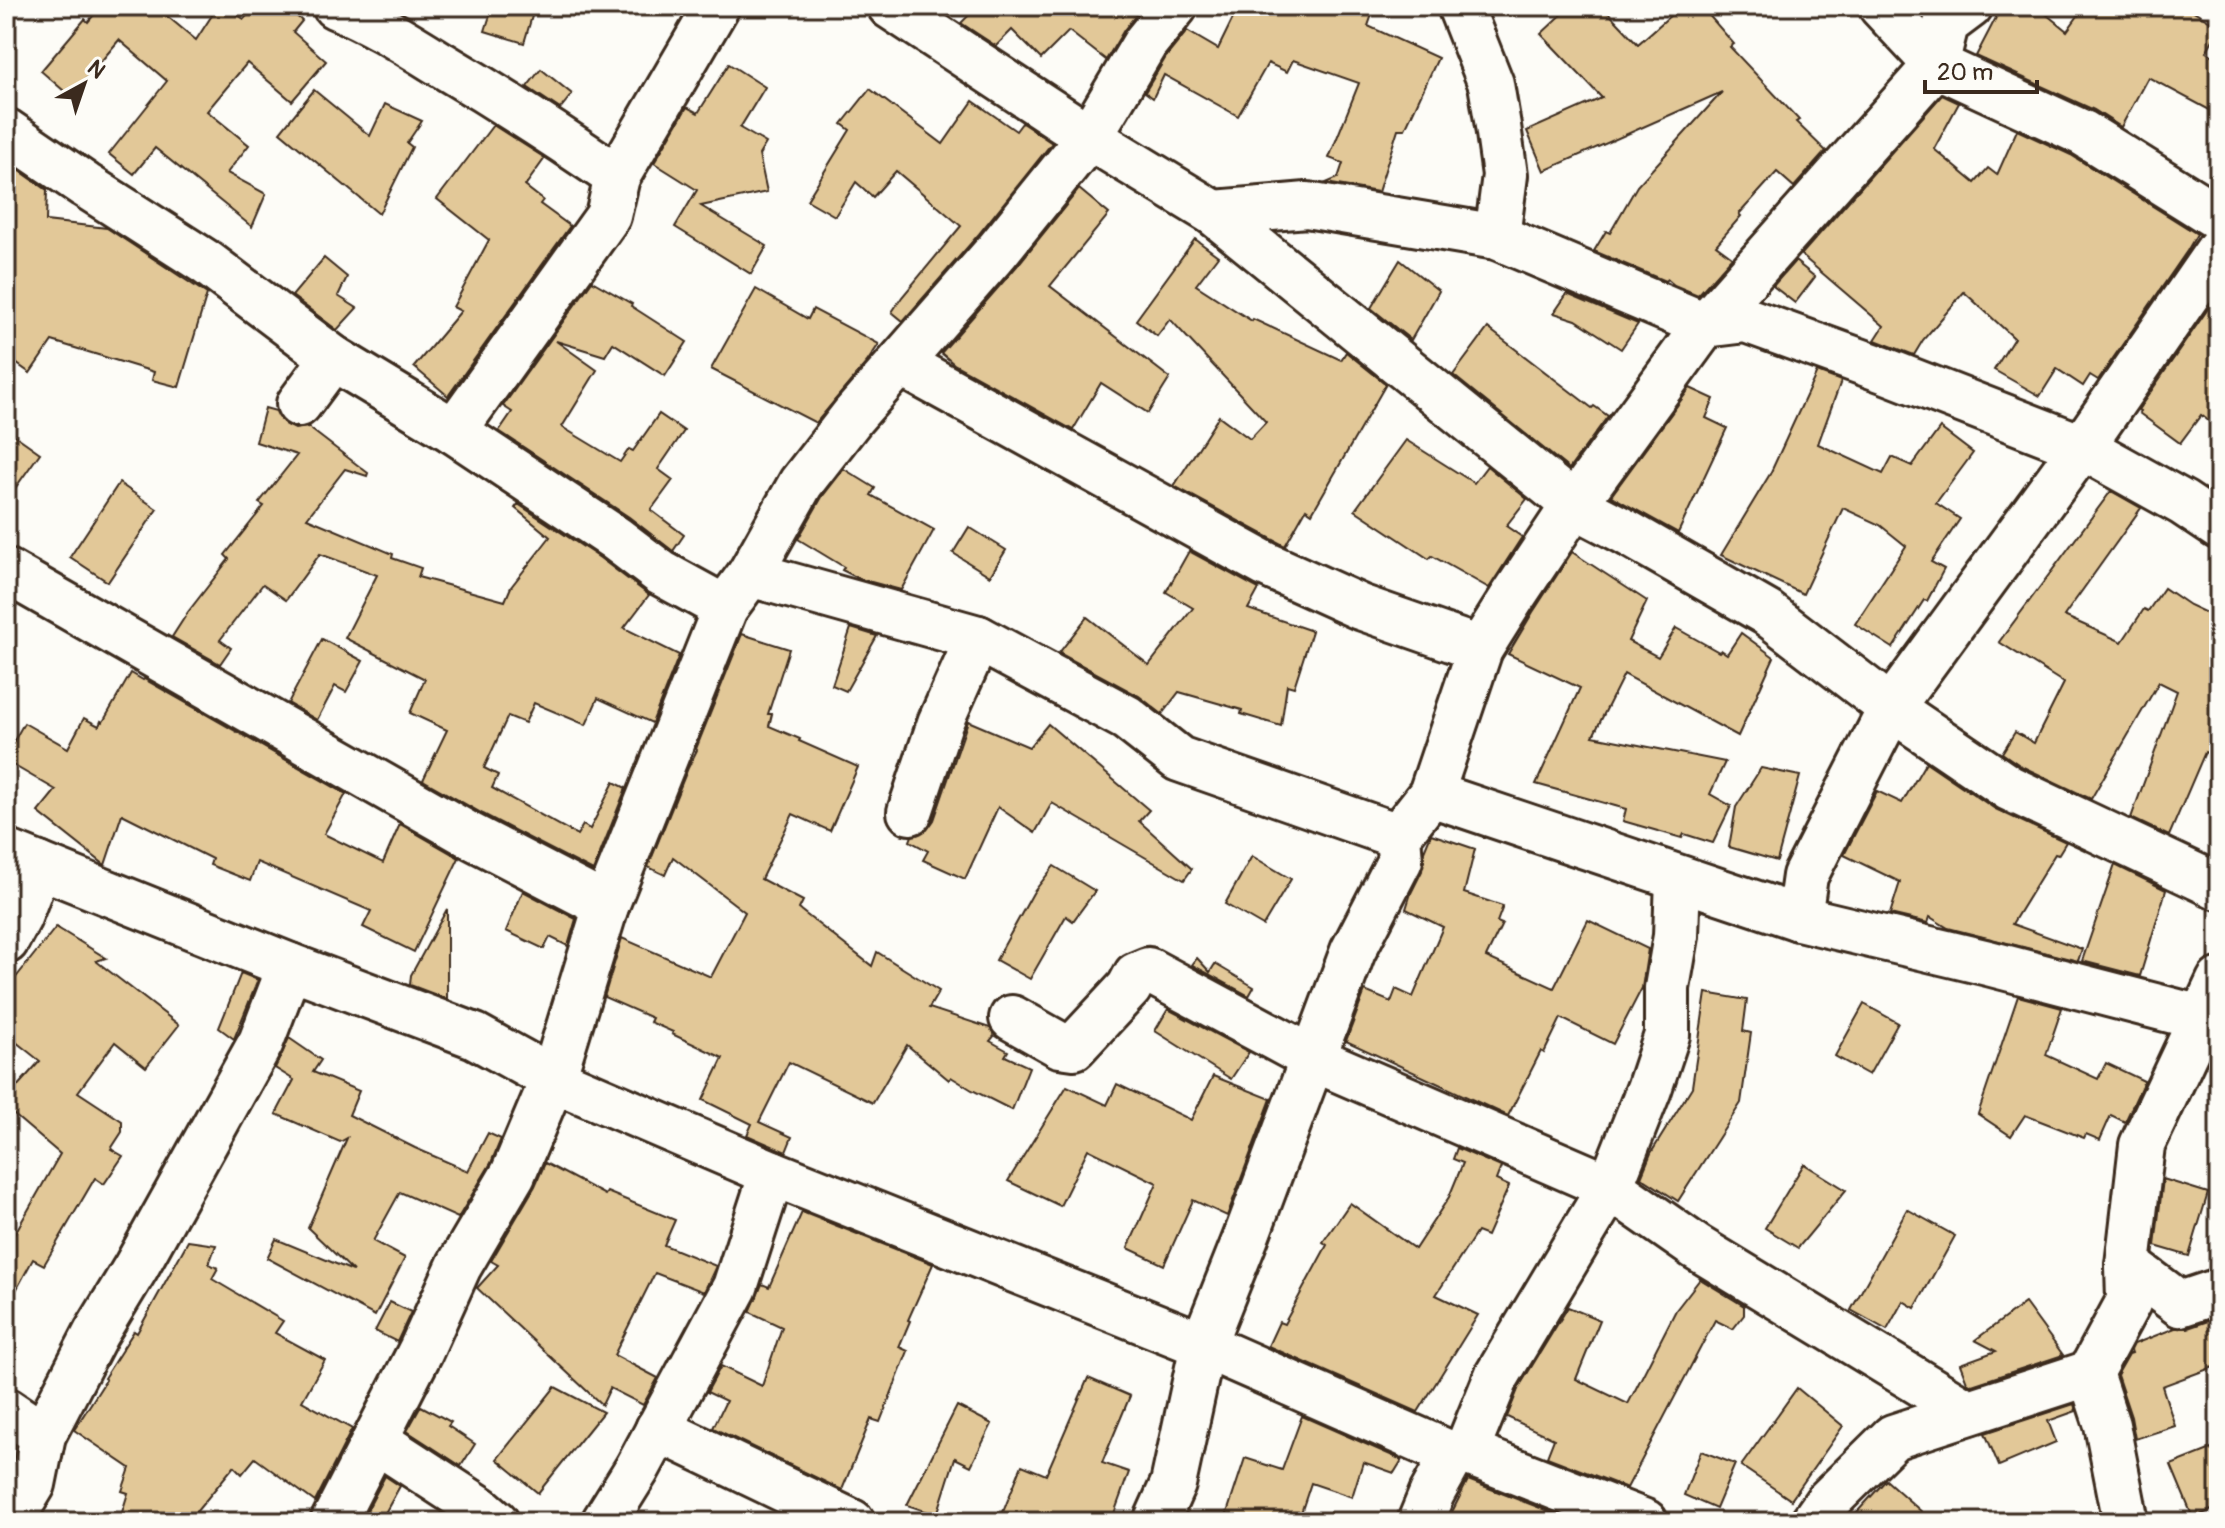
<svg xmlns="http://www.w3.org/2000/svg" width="2225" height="1528" viewBox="0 0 2225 1528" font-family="Pangolin,sans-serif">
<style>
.building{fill:#e2c898;stroke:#3b2a1e;stroke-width:2}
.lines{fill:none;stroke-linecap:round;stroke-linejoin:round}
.minor-casing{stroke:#3b2a1e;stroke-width:50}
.minor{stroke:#fdfcf7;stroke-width:44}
</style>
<rect width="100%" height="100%" fill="#fdfcf7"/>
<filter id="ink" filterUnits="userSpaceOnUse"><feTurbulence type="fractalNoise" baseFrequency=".0125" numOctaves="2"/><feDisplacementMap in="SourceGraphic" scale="16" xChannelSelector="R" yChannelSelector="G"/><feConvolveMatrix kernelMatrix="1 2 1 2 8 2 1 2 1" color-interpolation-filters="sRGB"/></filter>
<g filter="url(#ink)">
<g class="building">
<path d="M101 6H155L196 40 218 6H224L244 19 256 6H286L302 21 293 32 326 61 292 101 247 63 207 111 249 145 227 173 266 194 252 227 155 148 134 174 109 154 167 81 119 40 71 97 41 71 85 19 88 22Z"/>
<path d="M493 6H535L524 43 485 31Z"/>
<path d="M978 6H1143L1124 30 1106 60 1069 31 1041 59 1012 30 996 46 961 23Z"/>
<path d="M1239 6H1375L1368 26 1438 58 1405 129H1398L1378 192 1326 183 1338 178 1343 163 1329 158 1359 83 1293 60 1287 72 1268 63 1238 116 1164 75 1153 98 1145 92 1166 57 1187 31 1218 49Z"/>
<path d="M1571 6H1602L1638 44 1681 6H1701L1734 44 1730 47 1799 120 1796 122 1826 151 1794 187 1777 172 1739 214 1741 216 1716 245 1732 257 1698 295 1674 285 1667 279 1665 281 1594 251 1606 231 1610 233 1637 186 1722 92 1544 171 1527 131 1602 98 1541 34Z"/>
<path d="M2002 6H2036L2067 31 2085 6H2185L2219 26V29L2206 52 2219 59V115L2148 77 2121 127 2094 110 1976 56Z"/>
<path d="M729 64 765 87 740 128 766 143 759 155 767 192 701 206 767 246 751 274 675 227 697 190 654 163 687 107 698 113Z"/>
<path d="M541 69 572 94 560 109 527 87Z"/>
<path d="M870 89 943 144 973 101 1016 131 1022 123 1052 143 979 234 903 321 892 312 902 297 961 226 896 171 873 197 856 182 835 216 807 200 850 130 842 124Z"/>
<path d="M314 90 370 136 385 104 422 121 407 143 412 147 379 214 280 132Z"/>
<path d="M1942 95 1959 103 1934 149 1975 183 1988 168 1997 175 2017 130 2071 155 2197 234 2187 251 2098 380 2090 375 2083 386 2057 369 2040 396 1994 370 2014 338 1964 292 1923 340 1914 355 1875 340 1884 326 1801 255Z"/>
<path d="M493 125 545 158 525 186 543 200 540 204 570 226 448 396 414 367 461 311 453 307 489 240 437 199Z"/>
<path d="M6 161 47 190 46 221 107 228 207 294 179 387 152 380 154 372 52 341 30 373 6 356Z"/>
<path d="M1079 189 1109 214 1050 286 1170 378 1148 413 1101 383 1073 430 954 364 941 353 1017 266Z"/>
<path d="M1195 239 1218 256 1196 285 1252 321 1253 319 1341 360 1346 352 1386 384 1312 513 1306 509 1285 546 1174 486 1219 416 1250 439 1266 422 1170 319 1157 336 1136 320Z"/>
<path d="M324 258 347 277 338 296 357 308 337 330 292 296Z"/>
<path d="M1400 260 1439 291 1411 340 1371 308Z"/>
<path d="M1795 261 1815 277 1795 303 1773 286Z"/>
<path d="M592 281 632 304 631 306 687 342 665 376 613 343 605 356 556 341 597 370 562 427 620 462 629 449 633 451 659 414 684 431 658 469 673 480 651 510 684 535 673 551 629 517 499 431 512 412 503 406Z"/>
<path d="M756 289 808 319 813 309 879 344 867 362 816 423 711 369Z"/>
<path d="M2219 293V429L2201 415 2180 443 2139 413 2140 411 2138 410Z"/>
<path d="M1567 294 1638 324 1621 349 1576 320 1554 313Z"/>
<path d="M1488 328 1592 408 1594 406 1608 416 1569 469 1453 375Z"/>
<path d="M1817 372 1841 381 1818 444 1883 474 1892 457 1912 466 1940 428 1973 453 1936 503 1960 519 1931 562 1944 569 1927 601 1924 600 1893 648 1855 624 1906 546 1880 525 1843 508 1803 594 1721 555 1770 474Z"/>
<path d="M1690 388 1714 399 1706 418 1727 428 1678 533 1611 496Z"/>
<path d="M265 408 276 411 285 424 295 429 308 427 368 473 367 476 345 469 307 518 393 554 392 558 421 568 418 577 505 601 511 587 550 537 515 508 518 504 600 558 649 595 624 628 679 655 652 723 598 698 586 725 534 703 525 723 508 716 484 768 498 775 492 788 577 835 583 825 590 829 614 782 626 788 593 871 483 814 423 780 447 730 410 713 425 679 345 638 377 575 320 554 286 600 263 584 220 640 231 648 220 664 172 637 188 612 229 559 225 555 264 506 259 503 297 455 256 442Z"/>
<path d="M6 429 40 453 6 501Z"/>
<path d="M1406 440 1474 483 1487 466 1527 499 1506 526 1522 537 1489 588 1432 556 1429 559 1355 510Z"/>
<path d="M844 469 875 488 871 495 934 530 901 590 860 579 842 570 844 567 798 539 822 497Z"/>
<path d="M119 483 157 509 108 582 70 557Z"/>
<path d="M2111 491 2141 508 2064 616 2122 642 2144 609 2148 611 2164 588 2189 605 2219 619V758L2205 752 2169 836 2131 818 2177 691 2159 682 2091 799 2021 766 2002 753 2015 732 2034 743 2064 683 1999 642Z"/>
<path d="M969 527 1006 550 990 576 953 553Z"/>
<path d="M1189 551 1259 589 1248 609 1312 631 1294 687 1287 685 1281 726 1241 714 1242 710 1179 692 1162 714 1139 696 1059 653 1087 617 1149 665 1193 608 1166 592Z"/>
<path d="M1572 552 1647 601 1628 641 1658 657 1676 628 1719 652 1721 650 1727 654 1741 633 1774 657 1738 736 1624 674 1593 736 1725 762 1710 794 1731 806 1713 843 1684 834 1682 838 1623 821 1626 809 1536 784 1580 688 1508 654 1533 612Z"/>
<path d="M851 628 877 636 846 691 832 685Z"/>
<path d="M742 634 789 649 768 714H772L769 726 800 739 799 741 858 767 830 831 793 814 761 879 803 901 799 909 872 966 877 952 939 991 929 1008 990 1028 995 1035 990 1041 1008 1051 1005 1056 1029 1067 1012 1110 972 1090 951 1077 949 1080 907 1045 873 1103 789 1062 759 1122 792 1137 786 1152 747 1135 752 1124 703 1100 723 1058 672 1034 673 1032 650 1022 652 1018 604 997 622 938 711 977 745 912 673 857 665 875 648 867 688 768 697 750 696 749Z"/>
<path d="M322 639 363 661 346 692 335 686 317 720 288 703Z"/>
<path d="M131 673 143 680 144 679 346 794 324 834 383 863 400 824 459 858 414 952 363 927 371 911 257 862 250 881 210 865 212 859 122 814 105 865 38 812 56 790 6 761V755L24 723 68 748 84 718 99 726 101 721 103 722Z"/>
<path d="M968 721 1029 747 1048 724 1149 810 1139 821 1192 869 1184 880 1052 803 1035 833 998 807 965 879 923 860 928 851 910 841 912 836 927 830 934 820Z"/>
<path d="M1926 762 1995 809 2066 842 2058 855 2055 854 2012 924 2082 949 2078 961 1948 928 1930 917 1928 923 1890 914 1900 882 1844 855 1877 791 1902 803Z"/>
<path d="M1761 768 1800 776 1777 861 1729 847 1736 807Z"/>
<path d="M1431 834 1475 849 1464 893 1503 906 1497 922 1502 924 1486 957 1554 988 1588 920 1648 949 1642 988 1613 1044 1561 1018 1544 1053 1541 1051 1508 1116 1346 1041 1365 991 1391 1002 1396 989 1413 997 1443 927 1406 909 1411 893 1422 871 1424 851Z"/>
<path d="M1252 856 1291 879 1263 926 1225 904Z"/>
<path d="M2115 865 2166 890 2140 976 2082 961Z"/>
<path d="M1054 866 1095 891 1073 921 1066 916 1030 979 996 960 1033 893Z"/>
<path d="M523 891 576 919 568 946 550 937 544 949 506 931Z"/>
<path d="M447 909V999L410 985 411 975Z"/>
<path d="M56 927 106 958 96 961 179 1025 146 1067 115 1042 78 1092 122 1121V1132L111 1149 123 1156 104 1184 95 1178 44 1265 33 1259 6 1309V1249L60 1154 6 1108V1099L40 1061 6 1034V990Z"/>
<path d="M1197 958 1210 972 1215 964 1254 987 1249 996 1192 965Z"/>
<path d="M241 973 258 980 234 1039 219 1028Z"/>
<path d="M1706 993 1747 1000 1743 1031 1751 1033 1741 1103 1678 1201 1641 1177 1651 1153 1692 1087Z"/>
<path d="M2018 996 2062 1008 2046 1055 2098 1079 2106 1063 2144 1081 2125 1122 2111 1115 2100 1140 2086 1134 2084 1138 2025 1115 2011 1136 1978 1114Z"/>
<path d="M1864 1004 1898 1023 1869 1075 1835 1056Z"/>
<path d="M1168 1009 1249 1052 1231 1079 1155 1031Z"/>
<path d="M289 1038 321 1060 313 1072 359 1091 349 1115 415 1148 468 1171 488 1133 501 1139 491 1163 458 1218 400 1192 373 1241 405 1258 375 1316 267 1258 276 1239 353 1271 308 1228 347 1138 340 1142 276 1114 294 1080 275 1068Z"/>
<path d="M1213 1076 1271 1099 1227 1216 1193 1200 1164 1265 1128 1248 1157 1183 1088 1149 1060 1206 1008 1181 1067 1086 1107 1105 1117 1084 1191 1120Z"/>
<path d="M1457 1148 1501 1167 1496 1180 1509 1186 1487 1236 1477 1232 1436 1295 1478 1315 1418 1412 1268 1346 1279 1322 1284 1324 1327 1245 1323 1242 1350 1203 1415 1249 1449 1197 1463 1163 1453 1159Z"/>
<path d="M545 1163 605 1195 607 1192 675 1220 664 1245 716 1266 704 1292 655 1273 614 1355 658 1378 643 1405 610 1388 602 1405 477 1288 498 1265 491 1261 535 1186Z"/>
<path d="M1804 1164 1846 1190 1798 1248 1765 1228Z"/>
<path d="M2163 1179 2208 1193 2189 1256 2155 1246Z"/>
<path d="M1907 1209 1955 1236 1915 1308 1903 1301 1887 1330 1851 1310Z"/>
<path d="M802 1212 933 1264 908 1320 910 1321 899 1347 908 1351 880 1422 871 1419 842 1490 713 1428 726 1401 707 1392 721 1366 762 1386 782 1327 750 1312 762 1284 769 1287Z"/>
<path d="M188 1241 216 1245 209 1264 218 1268 212 1279 283 1321 275 1333 325 1360 302 1401 352 1429 315 1502 255 1458 242 1474 234 1466 188 1522H119L128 1493 122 1491 130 1468 74 1430 106 1380 104 1378 134 1331 137 1333Z"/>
<path d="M1700 1279 1744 1306V1315L1733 1329 1715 1320 1627 1488 1547 1457 1554 1439 1507 1417 1519 1387 1568 1307 1600 1320 1576 1379 1628 1404 1676 1310Z"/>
<path d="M390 1302 411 1312 397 1342 375 1331Z"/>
<path d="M2025 1303 2063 1355 1972 1385 1967 1382 1960 1364 1996 1351 1975 1340Z"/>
<path d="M2214 1319 2219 1333V1365L2162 1386 2175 1426 2135 1439 2131 1417 2117 1375 2129 1354 2132 1353 2131 1350 2134 1344 2175 1328H2188Z"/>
<path d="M1088 1378 1130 1396 1102 1463 1129 1472 1111 1522H999L1022 1465 1046 1475Z"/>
<path d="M555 1387 603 1412 538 1493 497 1459Z"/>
<path d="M1797 1388 1843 1426 1791 1500 1741 1466Z"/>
<path d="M2074 1404 2076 1411 2048 1421 2056 1442 1999 1466 1985 1433Z"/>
<path d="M421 1406 451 1422 448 1426 475 1444 461 1466 407 1431Z"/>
<path d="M957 1406 992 1424 971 1466 955 1458 937 1515 907 1505Z"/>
<path d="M1302 1416 1402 1460 1394 1473 1363 1462 1352 1497 1311 1483 1298 1522H1224L1245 1458 1282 1470Z"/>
<path d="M2219 1446V1507L2193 1518 2171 1465Z"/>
<path d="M1701 1451 1735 1464 1716 1509 1684 1495Z"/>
<path d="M385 1476 400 1486 380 1522H361Z"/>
<path d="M1468 1480 1576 1522H1447Z"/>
<path d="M1886 1480 1933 1522H1848Z"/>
</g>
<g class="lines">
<defs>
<g id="minor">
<path d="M335 6C372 21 405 42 439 63 500 99 559 137 617 177"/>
<path d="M890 6 1089 137 1214 213 1574 505 1624 531 1767 613 1891 708 2009 788 2219 887"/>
<path d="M1460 6 1491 84 1498 126 1505 175 1497 237"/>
<path d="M1881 6 1936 65 2083 133 2219 218"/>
<path d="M6 131 85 185 207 263 333 358 454 431 615 538 661 573 725 608"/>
<path d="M1214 213 1307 205 1497 237 1705 325 1746 320 1884 370 2082 447 2183 503 2219 527"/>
<path d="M900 363 1265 564 1360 607 1480 649"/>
<path d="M299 404 333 358"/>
<path d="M454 431 608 216 617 177 717 6"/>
<path d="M6 571 471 836 606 906"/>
<path d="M750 574 978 638 1127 718 1179 759 1398 836 1431 794 1480 649 1512 598 1574 505 1705 325 1936 65 1946 24 1970 6"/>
<path d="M1431 794 1799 918 1988 963 2201 1018"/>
<path d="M910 812 940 723 978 638"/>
<path d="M6 852 290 966 475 1036 553 1079 772 1173 1203 1345 1453 1455"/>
<path d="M1799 918 1805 876 1891 708 2082 447 2219 249"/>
<path d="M6 941 19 917 39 865"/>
<path d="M1012 1018 1060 1045 1074 1047 1129 988 1136 975 1148 970 1312 1058 1610 1187 1696 1247 1968 1412"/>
<path d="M2128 1265 2180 1304 2219 1291"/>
<path d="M2090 1373 2107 1425 2126 1522"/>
<path d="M6 1410 43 1435"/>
<path d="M658 1429 852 1522"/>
<path d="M375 1440 481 1509 496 1522"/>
<path d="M1466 1452 1497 1376 1610 1187 1649 1089 1667 1035V988L1676 936 1678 878"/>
<path d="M10 1522 33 1484 43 1435 96 1333 136 1267 261 1042 290 966"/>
<path d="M333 1522 421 1350 459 1266 513 1174 553 1079 606 906 725 608 750 574 801 483 853 416 998 250 1089 137 1145 43 1175 6"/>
<path d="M604 1522 637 1469 735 1287 772 1173"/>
<path d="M1156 1522 1173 1484 1203 1345 1246 1237 1353 951 1400 860 1398 836"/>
<path d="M1420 1522 1432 1493 1453 1455 1466 1452 1645 1522"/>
<path d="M1813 1522 1827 1502 1893 1437 2090 1373 2129 1301 2128 1265 2142 1145 2219 981"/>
</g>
</defs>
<use href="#minor" class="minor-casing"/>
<use href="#minor" class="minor"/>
</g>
</g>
<rect width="2225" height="1528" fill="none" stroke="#fdfcf7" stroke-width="32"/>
<rect x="16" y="16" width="2193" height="1496" fill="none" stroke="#3b2a1e" stroke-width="3" filter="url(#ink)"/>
<g transform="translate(84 84) rotate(40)" stroke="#fdfcf7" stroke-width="6" paint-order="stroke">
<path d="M0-6L14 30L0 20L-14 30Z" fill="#3b2a1e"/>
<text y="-12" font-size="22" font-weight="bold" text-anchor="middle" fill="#3b2a1e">N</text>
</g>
<path d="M1925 80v12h112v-12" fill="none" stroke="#3b2a1e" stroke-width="4"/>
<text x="1937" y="80" font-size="24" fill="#3b2a1e" stroke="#fdfcf7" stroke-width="6" paint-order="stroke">20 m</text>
</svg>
